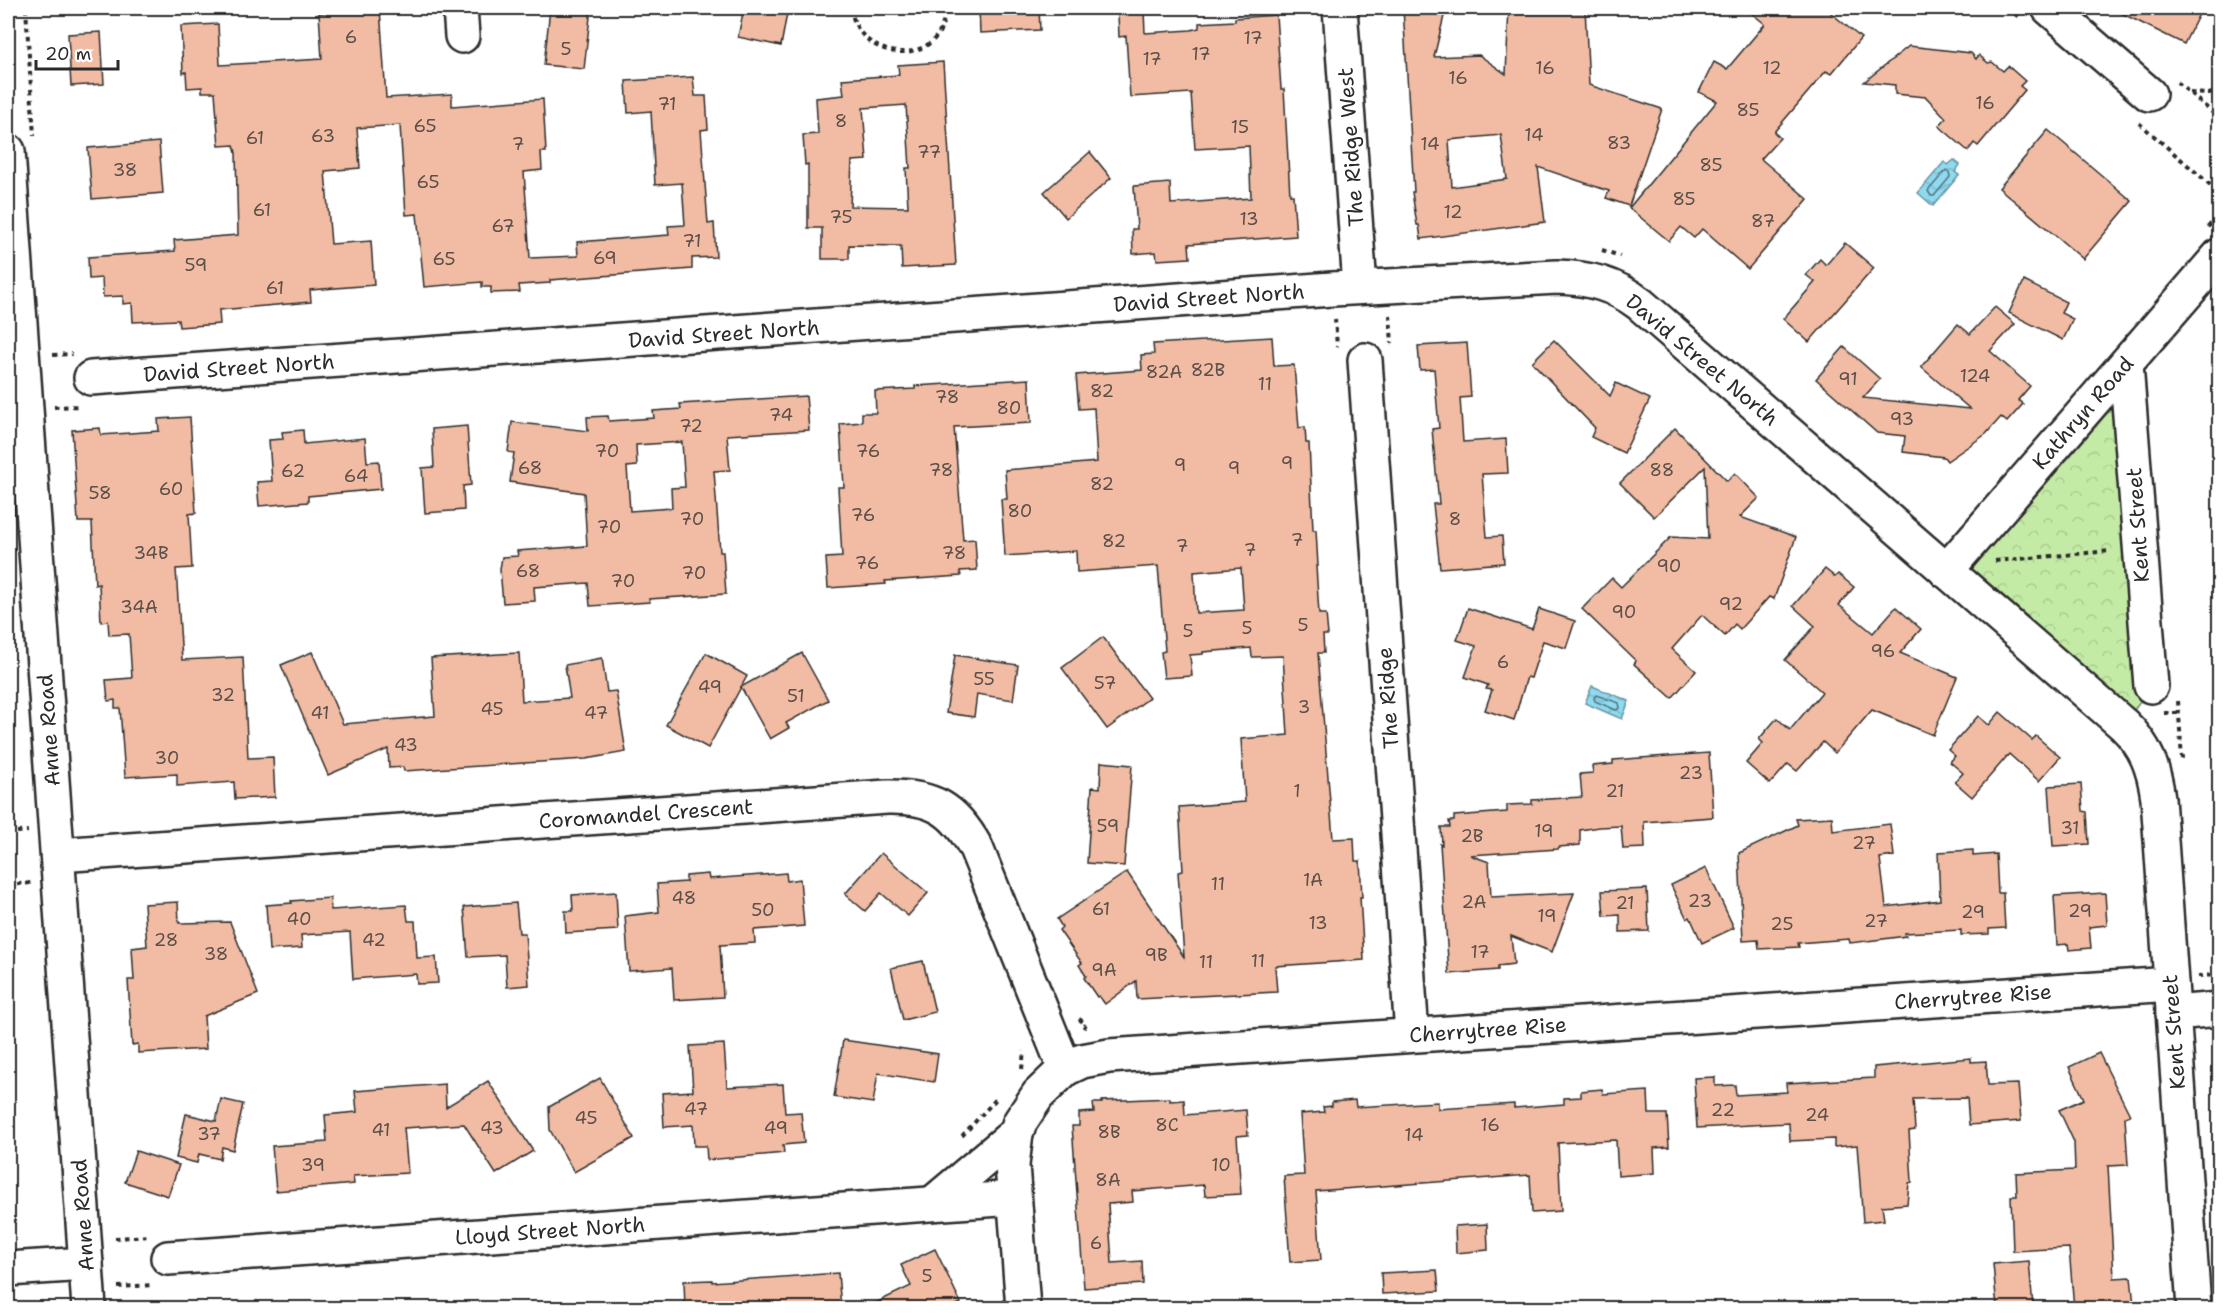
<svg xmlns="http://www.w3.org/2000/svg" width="2227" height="1316" viewBox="0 0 2227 1316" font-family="'Shantell Sans',sans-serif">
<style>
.park{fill:url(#park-crowns);stroke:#788b68;stroke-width:1.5}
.water{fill:url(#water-waves);stroke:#6794a1;stroke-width:1.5}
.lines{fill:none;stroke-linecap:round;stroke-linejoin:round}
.shore{stroke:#53717a;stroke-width:1.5}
.building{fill:#f1bca3;stroke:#2b2b2b;stroke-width:1.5;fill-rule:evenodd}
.minor-casing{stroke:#2b2b2b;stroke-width:38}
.path{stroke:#2b2b2b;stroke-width:4;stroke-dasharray:4.5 4.5;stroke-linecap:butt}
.minor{stroke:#fff;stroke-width:33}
.labels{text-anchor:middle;stroke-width:5;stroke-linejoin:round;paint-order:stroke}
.number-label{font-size:18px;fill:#5c4f49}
.street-label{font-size:21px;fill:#2b2b2b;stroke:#fff}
</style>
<defs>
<pattern id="park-crowns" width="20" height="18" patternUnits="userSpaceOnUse" patternTransform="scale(1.5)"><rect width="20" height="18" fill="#c4eba6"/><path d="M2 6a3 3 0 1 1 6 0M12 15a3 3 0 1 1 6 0" fill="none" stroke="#a9ca8f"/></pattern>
<pattern id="water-waves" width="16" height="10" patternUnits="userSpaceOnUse" patternTransform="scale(1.5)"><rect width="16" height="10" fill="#8fdaf0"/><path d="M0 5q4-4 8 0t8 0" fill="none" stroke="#7cbbce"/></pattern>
</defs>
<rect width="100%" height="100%" fill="#fff"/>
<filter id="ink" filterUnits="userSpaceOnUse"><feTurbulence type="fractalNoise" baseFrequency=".0167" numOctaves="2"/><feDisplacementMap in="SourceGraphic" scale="12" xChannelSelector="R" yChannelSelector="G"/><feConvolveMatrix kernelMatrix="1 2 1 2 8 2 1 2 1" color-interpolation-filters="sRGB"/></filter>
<g filter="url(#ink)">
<path class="park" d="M2126 364 2151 686 2124 725 1946 571Z"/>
<g class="water">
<path d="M1954 160 1960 165 1955 172 1959 175 1933 206 1918 193 1944 162 1948 165Z"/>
<path d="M1592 686 1629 701 1622 719 1585 703Z"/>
</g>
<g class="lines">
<g class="shore">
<path d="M1946 170 1949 172 1950 177 1934 196H1931L1928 191Z"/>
<path d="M1596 695 1619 703 1620 708 1616 710 1595 701 1594 698Z"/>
</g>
</g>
<g class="building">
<path d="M336 8H380L386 98 452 94V106L543 99 546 152H541L542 170 524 172 530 258 578 256 577 242 669 235 668 226 685 225 682 183 655 185 651 111 628 113 626 81 693 77 695 96H706L708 129 701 130 708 224 714 223 716 257 692 258V269L550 280V283L519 285 520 292 491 293V287H482V282L424 287 417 214 406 215 400 125 357 128 360 168 325 171 331 244 371 241 374 285 310 290 311 302 219 310 220 324 179 327 178 320 133 322 132 303 123 304V296L103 297 102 278 89 279 88 257 175 251 174 240 238 235 236 153 234 145 219 146 215 92H202V87L187 88 186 72 183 73 181 26 218 24 220 65 322 59 319 13 336 12Z"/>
<path d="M550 8H591L584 69 544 65Z"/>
<path d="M744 8H788L781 46 738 37Z"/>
<path d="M979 8H1039L1040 30 980 33Z"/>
<path d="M1403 8H1446L1434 57 1479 55 1506 74 1509 8H1585L1589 85 1662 109 1629 206 1606 198 1609 191 1538 167 1545 222 1421 239 1419 225H1417L1412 192H1414ZM1501 135 1507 179 1452 187 1449 140Z"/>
<path d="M1745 8H1825L1861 38 1831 74 1826 71 1774 132 1780 138 1761 159 1808 199 1748 269 1702 229 1694 238 1681 227 1669 241 1629 208 1717 101 1699 92 1714 62 1727 69 1765 24Z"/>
<path d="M2111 8H2202L2184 44Z"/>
<path d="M1144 11 1145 33 1191 30 1199 28V23L1235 21V18L1276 15 1281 89H1284L1290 195H1293L1296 236 1189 244 1190 258 1157 260 1156 252 1133 254 1132 229H1137L1134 186 1170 183 1171 204 1251 198 1249 146 1195 149 1191 93 1130 97 1126 36 1119 37 1118 13Z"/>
<path d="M101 32 104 84 71 86 68 34Z"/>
<path d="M1909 46 1971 53 1976 59 1979 55 1988 63 1992 62 2003 71 2008 66 2025 81 2020 86 2025 90 1978 146 1974 143 1968 151 1939 126 1946 118 1926 97 1895 94V85L1864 82Z"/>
<path d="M943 62 956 265 902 268 901 246 849 245V259H822V228H808V164L805 165 803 135 818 134 816 98 844 95 842 79 899 75 898 65ZM906 105 910 168H906L908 207 850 206 852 161 867 160 863 108Z"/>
<path d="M2048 130 2132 201 2083 259 1999 188Z"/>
<path d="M159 142 163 193 92 199 88 148Z"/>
<path d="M1090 152 1111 178 1066 218 1044 192Z"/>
<path d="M1845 243 1874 268 1809 342 1783 319 1815 282 1806 275 1820 259 1826 265Z"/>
<path d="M2024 281 2066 302 2061 313 2073 319 2063 340 2009 313Z"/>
<path d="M1995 307 2015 324 1990 351 2030 386 2018 400 2023 404 2007 422 2001 417 1986 434 1947 461 1944 457 1903 452 1905 436 1877 433 1816 379 1844 347 1880 379 1863 398 1970 409 1921 367 1958 324 1970 334Z"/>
<path d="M1272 337 1274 366 1294 365 1299 428 1305 427 1306 443H1309L1313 530H1316L1318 566H1316L1319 614H1326L1328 635H1323L1324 653H1318L1333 839 1354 838 1355 861H1360L1362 897H1360L1364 960 1275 966 1277 992 1137 999 1136 981 1105 1004 1099 996 1097 997 1084 978 1086 976 1079 965 1082 963 1059 930 1062 927 1057 919 1127 872 1184 957 1178 872 1183 871 1179 807 1245 802 1241 739 1288 735 1283 656 1252 657 1251 648 1203 652V654L1190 655 1192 676 1164 678 1161 652 1165 651 1158 566 1077 572 1076 551 1005 556 1001 499H1007L1005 470 1097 462 1094 408 1079 409 1076 375 1142 370 1141 355 1154 354 1153 344ZM1241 568 1244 610 1196 613 1194 572Z"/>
<path d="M1554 340 1610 396 1616 383 1650 399 1624 453 1591 437 1595 428 1532 362Z"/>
<path d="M1467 343 1471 397 1460 398 1463 442 1506 439 1508 473 1482 474 1487 537 1502 536 1504 563 1440 568 1433 504H1439L1432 429 1439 428 1434 369 1420 370 1418 346Z"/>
<path d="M1029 379 1031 423 954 427 963 540 975 539 977 570 960 571 961 576 885 581 886 584 828 588 826 558 842 557 838 487H844L840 424 862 422V413H876L875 391 915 389V386Z"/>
<path d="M806 396 809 430 727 435 730 470 714 471 720 552H723L726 594 649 599 650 602 590 606 588 583 534 587 535 601 503 603 500 569 502 557 518 556 517 551 587 546 584 493 510 482 514 453 508 452 512 422 588 431 587 417 608 416 609 421 654 418 653 411 681 409 680 404ZM682 442 685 487 671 488 672 508 630 511 627 467 637 466 636 445Z"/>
<path d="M190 417 196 513 189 514 192 568 176 569 182 660 243 657 248 758 273 757 275 797 235 799 234 782 177 786V774L125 777 120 708H115V700L108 701 106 680 132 678 129 634 109 635 108 621 101 622 99 584 95 585 92 522H78L72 430 100 428 101 435 159 431 158 419Z"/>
<path d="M467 426 471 485 463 486 464 510 425 513 422 468 434 467 432 429Z"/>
<path d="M1675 428 1727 481 1735 473 1759 498 1740 517 1796 537 1774 599 1769 597 1740 629 1735 624 1725 636 1702 615 1672 649 1696 671 1672 698 1634 664 1636 661 1582 609 1612 578 1621 587 1671 537 1708 539 1705 467 1654 517 1620 483Z"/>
<path d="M303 430 304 444 365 438 367 462 379 461 381 489 308 496V502L259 506 257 482 272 481 269 440 283 439 282 432Z"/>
<path d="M1825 569 1835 577 1838 574 1854 587 1839 605 1873 633 1896 607 1921 629 1900 653 1957 677 1933 735 1872 710 1835 753 1823 742 1797 771 1788 764 1770 784 1746 763 1763 743 1759 739 1777 718 1790 730 1822 692 1785 660 1815 626 1793 606Z"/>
<path d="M1468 608 1532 629 1539 609 1575 621 1566 648 1543 641 1531 678 1527 677 1514 720 1485 710 1492 690 1486 689 1488 685 1465 677 1476 646 1457 640Z"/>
<path d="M1103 637 1149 698 1107 729 1062 668Z"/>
<path d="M312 652 343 724 435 716 431 658 519 653 522 701 570 698 565 665 602 658 607 692 616 691 626 752 586 759 404 771 403 767 389 768 388 749 328 775 281 665Z"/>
<path d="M706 653 747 676 708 748 666 725Z"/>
<path d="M802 653 828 700 786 723 789 728 770 739 741 687Z"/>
<path d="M955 655 1018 665 1013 700 977 694 974 717 946 713Z"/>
<path d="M2000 712 2032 740 2036 736 2060 757 2039 781 2009 754 1972 797 1955 782 1963 773 1950 762 1955 756 1948 750 1978 716 1989 725Z"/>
<path d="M1709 753 1713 817 1644 822 1645 848 1623 849 1621 826 1599 827 1580 830V845L1559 847 1558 849 1470 855 1489 862 1491 897 1574 893 1552 952 1511 936 1514 964 1498 966V970L1449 974 1440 844 1442 845 1441 827H1450L1449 821H1454V816L1507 812V805L1532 804V800L1582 797 1580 774 1593 773 1592 766 1613 764V760Z"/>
<path d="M1101 762 1132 765 1124 866 1087 863 1092 787 1100 788Z"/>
<path d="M2081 784 2083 811 2087 812 2089 844 2053 846 2049 786Z"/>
<path d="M1832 817 1833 831 1890 824 1894 856 1880 858 1886 907 1940 900 1938 852 1973 850V856L1996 854 1998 893H2003L2005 928 1989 929V934L1961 935V930L1905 933 1906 936 1875 940 1850 943 1849 939 1798 943 1799 947 1759 949 1758 940 1743 941 1739 853 1798 825 1796 819Z"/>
<path d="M881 853 928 893 908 916 881 893 865 911 845 894Z"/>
<path d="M1706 868 1734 928 1702 943 1690 917 1687 919 1671 885Z"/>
<path d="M786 873 787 881 800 879 804 926 754 930 755 943 720 945 723 997 674 1000 672 968 629 971 625 916 659 912 657 884 686 882V876L708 874 709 879Z"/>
<path d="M1647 889 1649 931 1620 932V915L1604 916 1602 891Z"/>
<path d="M616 892 618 930 566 933 565 911H573L572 895Z"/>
<path d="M2105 893 2107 925 2089 927 2091 948 2069 950 2068 944 2057 945 2054 896Z"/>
<path d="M330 898 331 910 406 905 408 921H415L417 958 436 957 438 983 417 984 416 974 353 979 350 932 301 935 302 948 269 950 266 905 292 903 291 901Z"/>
<path d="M178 902 179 923 230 922 258 994 204 1016 206 1049 138 1053V1044L132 1045 128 980H134L132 948 147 946 144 904Z"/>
<path d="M516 903 519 933H525L529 985 507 987 505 955 468 957 464 907Z"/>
<path d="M923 961 935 1012 903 1020 891 968Z"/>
<path d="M843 1040 938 1054 934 1082 878 1073 873 1103 834 1097Z"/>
<path d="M724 1044 727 1087 783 1084 785 1113 801 1112 804 1143 783 1145 784 1153 707 1160 706 1146H694L693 1125 664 1127 662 1093 693 1091 690 1046Z"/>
<path d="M2099 1053 2130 1115 2125 1117 2128 1165 2108 1166 2114 1278 2131 1277 2134 1305 2074 1308 2069 1248 2013 1251 2011 1196H2017L2016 1173 2075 1170 2074 1142 2059 1110 2084 1099 2069 1067Z"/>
<path d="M1971 1058V1062L1986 1061 1988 1085 2018 1084 2021 1121 1969 1125 1967 1098 1913 1099 1915 1130 1909 1131 1912 1182 1909 1183 1907 1204 1882 1206 1884 1220 1863 1222 1857 1145 1834 1147V1139L1790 1141 1789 1123 1697 1128 1694 1078 1715 1077V1086L1735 1085 1736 1095 1787 1092 1786 1083 1874 1078V1067Z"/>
<path d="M600 1078 634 1138 574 1172 550 1130 549 1107Z"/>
<path d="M488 1081 533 1151 496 1174 464 1124 404 1128 408 1173 353 1176 354 1184 276 1191 272 1146 327 1142 325 1115 357 1112 355 1091 445 1084 446 1107Z"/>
<path d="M1602 1089 1603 1094 1648 1091 1649 1114H1667L1669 1147 1654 1148 1655 1173 1618 1176 1616 1140 1558 1143 1561 1211 1532 1213 1530 1175 1316 1191 1321 1260 1290 1262 1284 1176 1304 1175 1300 1114 1324 1112 1323 1107 1332 1106V1102L1355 1100 1356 1107 1438 1102V1109L1514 1104V1108L1564 1104V1098L1581 1097V1091Z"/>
<path d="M1170 1098V1101L1184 1100 1185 1115 1246 1110 1248 1135 1237 1136 1241 1194 1205 1196 1204 1185 1132 1191 1133 1202 1108 1204 1112 1263 1142 1261 1143 1284 1084 1288 1072 1126H1079V1113L1094 1112 1093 1103H1102V1101Z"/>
<path d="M221 1099 243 1104 233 1150 222 1147 220 1159 199 1154 197 1163 176 1158 186 1114 216 1121Z"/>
<path d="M136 1151 179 1165 168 1196 125 1182Z"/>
<path d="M1487 1224 1488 1250 1456 1253 1455 1226Z"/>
<path d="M935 1249 961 1303 949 1308H865L911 1286 901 1265Z"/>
<path d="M2029 1261 2033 1307 1997 1308 1993 1264Z"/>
<path d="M1437 1270 1439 1291 1382 1294 1381 1273Z"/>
<path d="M838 1273 841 1308H685L684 1281 712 1280V1282Z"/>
</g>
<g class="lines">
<defs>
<g id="minor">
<path d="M460 8 462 36"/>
<path d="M1340 8 1360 287"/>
<path d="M2049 8 2149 94"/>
<path d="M8 151 89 1308"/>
<path d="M1365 360 1412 1035"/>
<path d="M2126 364 2151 686"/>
<path d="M91 378 1332 289 1557 277C1589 278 1614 284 1640 304L2124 725C2146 746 2154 769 2158 798L2194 1308"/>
<path d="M1946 571 2220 255"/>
<path d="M58 855 887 797C932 796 954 808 976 848L1065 1069"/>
<path d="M2173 1013 2220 1009"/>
<path d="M933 1203 1016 1133"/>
<path d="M168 1258 1014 1198"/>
<path d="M8 1269 86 1264"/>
<path d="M1023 1308 1012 1165 1016 1133 1020 1122 1038 1095 1065 1069 1082 1061 1109 1056 2171 984"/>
</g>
</defs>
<use href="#minor" class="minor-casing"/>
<g class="path">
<path d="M26 8 34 136"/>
<path d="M851 8C852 16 855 26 861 33 888 66 948 55 944 8"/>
<path d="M2008 8 2021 19"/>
<path d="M2177 82 2220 119"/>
<path d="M2190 93 2209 94 2220 90"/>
<path d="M2139 123 2214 188 2218 216"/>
<path d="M2208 227 2220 214"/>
<path d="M1602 250 1620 256"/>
<path d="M1390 315 1392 344"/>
<path d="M1335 319 1337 347"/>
<path d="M53 355 72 354"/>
<path d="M54 407 80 406"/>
<path d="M1995 561 2110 551"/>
<path d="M2178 701 2182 759"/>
<path d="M2164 713H2178"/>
<path d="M8 833 28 831"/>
<path d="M8 885 31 883"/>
<path d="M2198 976 2220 975"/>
<path d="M1079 1019 1086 1024 1082 1031"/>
<path d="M1022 1069 1024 1051"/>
<path d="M962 1136 998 1097"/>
<path d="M115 1238 149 1236"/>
<path d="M118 1287 153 1285"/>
</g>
<use href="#minor" class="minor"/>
</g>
</g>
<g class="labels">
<g class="number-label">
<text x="351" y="43">6</text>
<text x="1253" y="44">17</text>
<text x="566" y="55">5</text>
<text x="1201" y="60">17</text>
<text x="1152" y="65">17</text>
<text x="1545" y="74">16</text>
<text x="1772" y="74">12</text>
<text x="1458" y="84">16</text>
<text x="1985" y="109">16</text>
<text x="667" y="110">71</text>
<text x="1748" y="116">85</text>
<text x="841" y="127">8</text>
<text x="425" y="132">65</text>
<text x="1240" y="133">15</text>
<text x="1534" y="141">14</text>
<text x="323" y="142">63</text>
<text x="255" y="144">61</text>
<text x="1619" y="149">83</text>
<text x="518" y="150">7</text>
<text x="1430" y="150">14</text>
<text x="929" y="158">77</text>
<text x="1711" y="171">85</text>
<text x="125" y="176">38</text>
<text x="428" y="188">65</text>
<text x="1684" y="205">85</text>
<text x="262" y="216">61</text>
<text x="1453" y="218">12</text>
<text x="841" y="223">75</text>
<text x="1249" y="225">13</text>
<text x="1763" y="227">87</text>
<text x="503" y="232">67</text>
<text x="692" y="247">71</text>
<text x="605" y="264">69</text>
<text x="444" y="265">65</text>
<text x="196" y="271">59</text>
<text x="275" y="294">61</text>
<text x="1208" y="376">82B</text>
<text x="1164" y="378">82A</text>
<text x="1975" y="382">124</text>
<text x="1848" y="385">91</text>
<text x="1265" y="390">11</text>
<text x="1102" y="397">82</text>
<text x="947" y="403">78</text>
<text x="1009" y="414">80</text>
<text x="781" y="421">74</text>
<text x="1902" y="425">93</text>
<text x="691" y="432">72</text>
<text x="607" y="457">70</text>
<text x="868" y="457">76</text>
<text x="1287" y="469">9</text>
<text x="1180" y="471">9</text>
<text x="530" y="474">68</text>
<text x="1234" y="474">9</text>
<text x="941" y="476">78</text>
<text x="1662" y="476">88</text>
<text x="293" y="477">62</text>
<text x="356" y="482">64</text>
<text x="1102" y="490">82</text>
<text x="171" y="495">60</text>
<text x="100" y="499">58</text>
<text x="1020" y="517">80</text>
<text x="863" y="521">76</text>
<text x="692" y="525">70</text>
<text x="1455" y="525">8</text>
<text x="609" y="533">70</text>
<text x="1297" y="546">7</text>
<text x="1114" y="547">82</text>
<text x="1182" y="552">7</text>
<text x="1250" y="556">7</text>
<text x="151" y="559">34B</text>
<text x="954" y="559">78</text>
<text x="867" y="569">76</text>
<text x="1669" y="572">90</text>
<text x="528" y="577">68</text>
<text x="694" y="579">70</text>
<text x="623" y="587">70</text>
<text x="1731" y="610">92</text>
<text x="139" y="613">34A</text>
<text x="1624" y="618">90</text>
<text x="1303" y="631">5</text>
<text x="1247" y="634">5</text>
<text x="1188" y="637">5</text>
<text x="1883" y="657">96</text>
<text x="1503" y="668">6</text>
<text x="984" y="685">55</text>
<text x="1105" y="689">57</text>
<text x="710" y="693">49</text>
<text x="223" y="701">32</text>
<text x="796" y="702">51</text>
<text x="1304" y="713">3</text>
<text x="492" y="715">45</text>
<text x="320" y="719">41</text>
<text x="596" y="719">47</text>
<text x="406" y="751">43</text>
<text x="167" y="764">30</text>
<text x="1691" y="779">23</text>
<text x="1297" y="797">1</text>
<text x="1615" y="797">21</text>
<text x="1108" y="832">59</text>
<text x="2070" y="834">31</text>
<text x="1544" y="837">19</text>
<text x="1472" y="842">2B</text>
<text x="1864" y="849">27</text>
<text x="1313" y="886">1A</text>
<text x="1218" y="890">11</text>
<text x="684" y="904">48</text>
<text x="1700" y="907">23</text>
<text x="1474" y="908">2A</text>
<text x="1625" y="909">21</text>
<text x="1101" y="915">61</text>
<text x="763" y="916">50</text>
<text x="2080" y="917">29</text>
<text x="1973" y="918">29</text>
<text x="1547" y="922">19</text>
<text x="299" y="925">40</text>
<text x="1876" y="927">27</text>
<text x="1318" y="929">13</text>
<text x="1782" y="930">25</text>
<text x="166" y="946">28</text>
<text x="374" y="946">42</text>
<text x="1480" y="958">17</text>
<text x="216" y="960">38</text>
<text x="1156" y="961">9B</text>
<text x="1258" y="967">11</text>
<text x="1206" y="968">11</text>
<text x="1104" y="976">9A</text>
<text x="696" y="1115">47</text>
<text x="1723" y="1116">22</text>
<text x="1817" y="1121">24</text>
<text x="586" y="1124">45</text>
<text x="1167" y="1131">8C</text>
<text x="1490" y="1131">16</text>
<text x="492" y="1134">43</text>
<text x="776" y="1134">49</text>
<text x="381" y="1136">41</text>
<text x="1109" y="1138">8B</text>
<text x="209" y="1140">37</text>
<text x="1414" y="1141">14</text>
<text x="313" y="1171">39</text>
<text x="1221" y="1171">10</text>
<text x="1108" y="1186">8A</text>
<text x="1096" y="1249">6</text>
<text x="927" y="1282">5</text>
</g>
<g class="street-label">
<text transform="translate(1351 147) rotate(-94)" y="7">The Ridge West</text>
<text transform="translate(1209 298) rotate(-4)" y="7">David Street North</text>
<text transform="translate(724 334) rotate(-4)" y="7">David Street North</text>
<text transform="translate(1702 360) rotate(40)" y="7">David Street North</text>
<text transform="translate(239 368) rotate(-4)" y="7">David Street North</text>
<text transform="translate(2083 413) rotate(-49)" y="7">Kathryn Road</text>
<text transform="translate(2138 525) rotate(-94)" y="7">Kent Street</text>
<text transform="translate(1388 698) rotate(-94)" y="7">The Ridge</text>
<text transform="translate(49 730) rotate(-94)" y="7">Anne Road</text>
<text transform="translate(646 814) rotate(-4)" y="7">Coromandel Crescent</text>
<text transform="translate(1973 997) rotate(-4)" y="7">Cherrytree Rise</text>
<text transform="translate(1488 1030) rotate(-4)" y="7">Cherrytree Rise</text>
<text transform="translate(2174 1032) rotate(-94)" y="7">Kent Street</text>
<text transform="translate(83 1215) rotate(-94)" y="7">Anne Road</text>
<text transform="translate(550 1231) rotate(-4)" y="7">Lloyd Street North</text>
</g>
</g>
<rect width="2227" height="1316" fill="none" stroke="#fff" stroke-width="30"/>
<rect x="15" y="15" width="2197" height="1286" fill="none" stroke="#2b2b2b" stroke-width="2" filter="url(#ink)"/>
<path d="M36 60v9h82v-9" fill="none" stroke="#2b2b2b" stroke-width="3"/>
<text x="45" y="60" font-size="18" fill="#2b2b2b" stroke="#ffffff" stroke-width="4.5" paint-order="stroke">20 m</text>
</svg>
